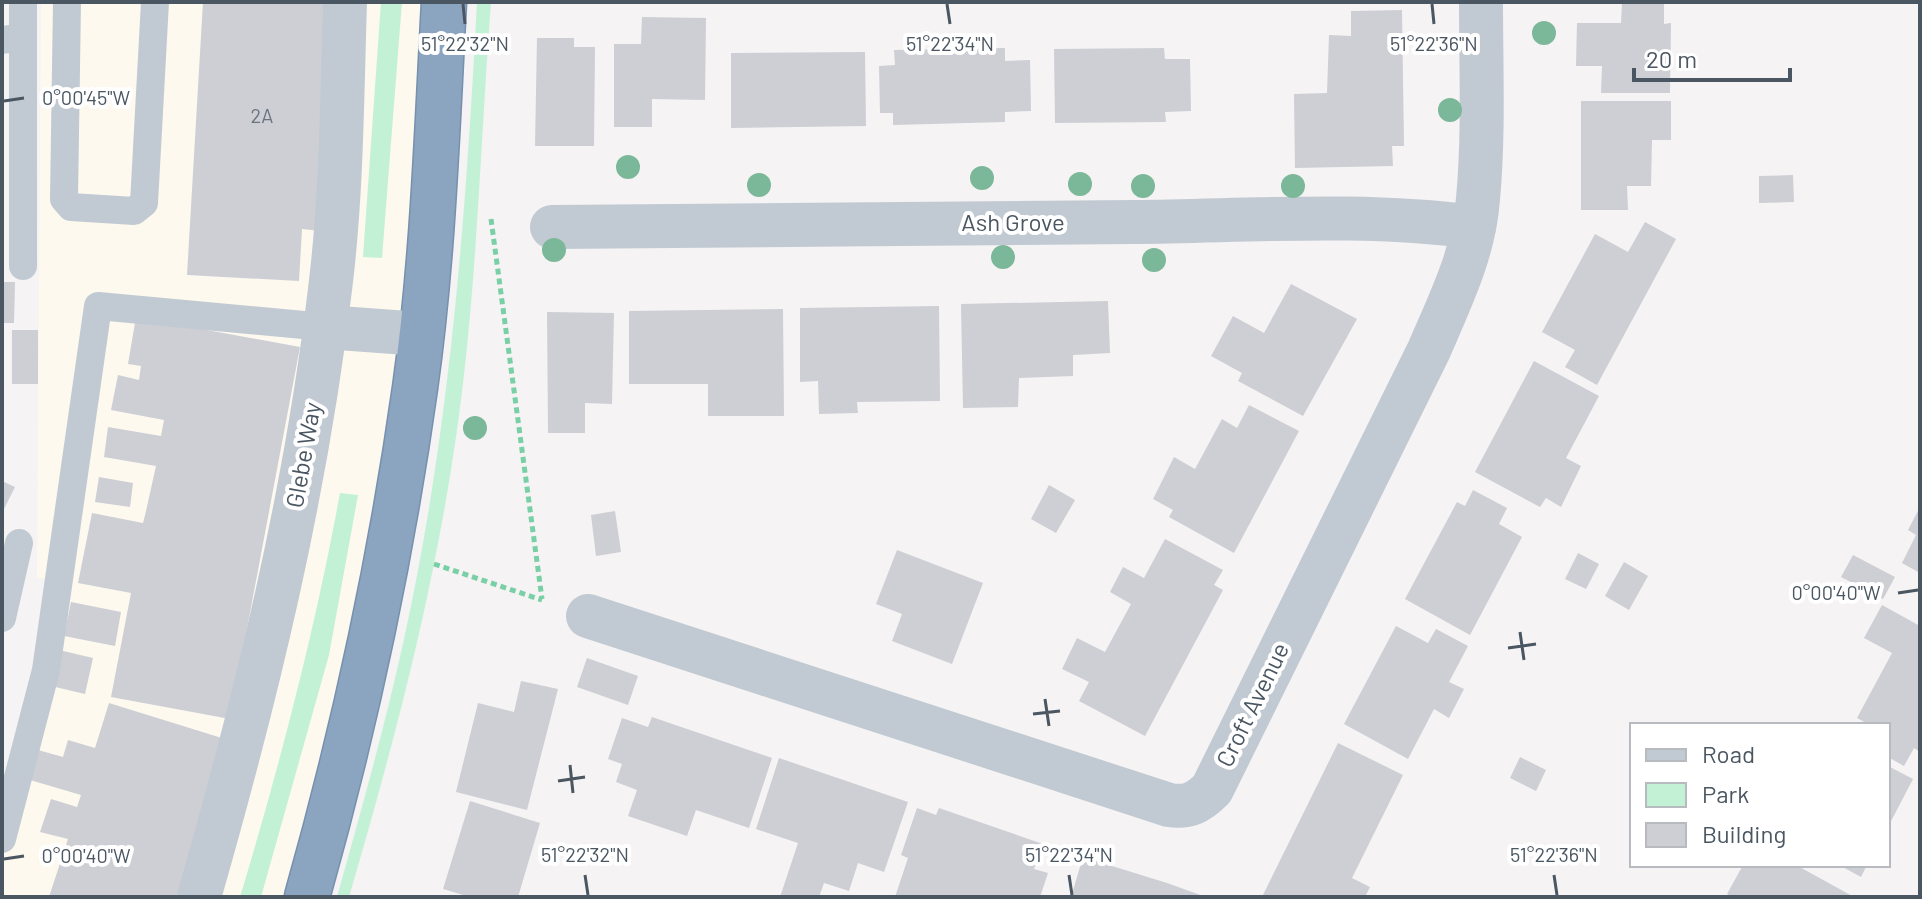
<svg xmlns="http://www.w3.org/2000/svg" width="1922" height="899" viewBox="0 0 1922 899" font-family="Barlow,sans-serif">
<style>
.commercial{fill:#fdf9ef}
.green{fill:#c3f1d5}
.building{fill:#cdcfd5}
.lines{fill:none;stroke-linecap:round;stroke-linejoin:round}
.highway-casing{stroke:#7690ad;stroke-width:47}
.path{stroke:#7ad0a6;stroke-width:5;stroke-dasharray:6 4;stroke-linecap:butt}
.lane{stroke:#c1cad2;stroke-width:28}
.street{stroke:#c1cad2;stroke-width:44}
.highway{stroke:#8ba5c1;stroke-width:44}
.tree{fill:#7bb799}
.ticks{fill:none;stroke:#4a5661;stroke-width:3}
.labels{text-anchor:middle;stroke-width:8;stroke-linejoin:round;paint-order:stroke}
.number-label{font-size:20px;fill:#6b747e}
.street-label{font-size:24px;fill:#4a5661;stroke:#fff}
.ticks-label{font-size:20px;text-anchor:middle;fill:#4a5661;stroke:#fff;stroke-width:8;stroke-linejoin:round;paint-order:stroke}
</style>
<rect width="100%" height="100%" fill="#f5f3f3"/>
<path class="commercial" d="M41 2H444L432 212 307 897H2V839L58 580 37 578Z"/>
<g class="green">
<path d="M381 2H402L382 258 363 257Z"/>
<path d="M477 2H491C480 147 477 293 456 437 433 596 394 743 349 897H337C361 811 385 726 404 639 450 430 466 215 477 2Z"/>
<path d="M340 493 358 495 329 655 261 897H240C280 764 315 630 340 493Z"/>
</g>
<g class="building">
<path d="M203 2H334L321 231 302 229 299 281 187 275Z"/>
<path d="M1622 2H1664V24L1671 23 1670 93H1601L1602 66H1576L1577 23H1621Z"/>
<path d="M1402 10 1404 146H1392L1393 166 1295 168 1294 94 1327 93 1329 35 1351 36V11Z"/>
<path d="M642 17 706 18 705 100 652 99V127H614V44H641Z"/>
<path d="M537 38H574V47H595L594 146H535Z"/>
<path d="M1005 48V61L1030 60 1031 111 1005 112V122L893 125V113H880L879 66 895 65 894 50Z"/>
<path d="M1164 48 1165 59H1190L1191 111 1165 112 1166 122 1055 123 1054 49Z"/>
<path d="M865 52 866 126 731 128V53Z"/>
<path d="M1581 101H1671V140H1652L1651 186H1627L1628 210H1581Z"/>
<path d="M1793 175 1794 202 1759 203V176Z"/>
<path d="M1645 222 1676 239 1597 385 1565 367 1575 350 1542 332 1595 234 1628 252Z"/>
<path d="M2 282H15L14 323H2Z"/>
<path d="M1291 284 1357 319 1303 416 1238 381 1242 373 1211 356 1233 316 1264 333Z"/>
<path d="M1108 301 1110 353 1073 355V376L1019 378 1018 407 963 408 961 304Z"/>
<path d="M939 306 940 401 857 402 858 413 819 414 818 381 800 382V308Z"/>
<path d="M783 309 784 416H708V384H629V311Z"/>
<path d="M547 312 614 313 612 404 585 403V433H548Z"/>
<path d="M136 317 300 347 230 719 111 697 131 593 78 583 92 513 143 523 146 511 156 466 104 457 108 427 161 436 164 420 111 410 118 375 139 380 141 366 128 364Z"/>
<rect x="12" y="330" width="26" height="54"/>
<path d="M1534 361 1599 396 1566 458 1581 466 1561 507 1546 498 1540 507 1475 472Z"/>
<path d="M1249 405 1299 431 1234 553 1169 517 1173 510 1153 499 1174 457 1195 469 1222 419 1237 428Z"/>
<path d="M99 477 133 483 130 507 95 502Z"/>
<path d="M2 481 15 487 2 513Z"/>
<path d="M1049 485 1075 500 1056 533 1031 519Z"/>
<path d="M1473 490 1507 508 1499 524 1522 537 1470 635 1405 599 1457 502 1465 506Z"/>
<path d="M1920 507V573L1902 563 1916 535 1908 530Z"/>
<path d="M615 511 621 552 596 556 591 515Z"/>
<path d="M1165 539 1223 570 1214 585 1223 590 1145 736 1079 701 1089 682 1062 669 1077 638 1105 652 1131 604 1110 592 1123 567 1144 578Z"/>
<path d="M897 550 983 583 952 664 892 641 902 614 876 604Z"/>
<path d="M1578 553 1599 564 1586 589 1565 579Z"/>
<path d="M1853 555 1895 577 1883 599 1841 577Z"/>
<path d="M1624 562 1648 576 1629 610 1605 596Z"/>
<path d="M71 602 121 612 115 646 64 636Z"/>
<path d="M1882 605 1920 626V752L1914 748 1904 766 1888 757V725H1870L1857 718 1892 653 1864 638Z"/>
<path d="M1396 626 1428 643 1436 629 1468 646 1449 682 1464 689 1449 718 1434 709 1408 759 1344 724Z"/>
<path d="M59 650 93 658 85 694 51 686Z"/>
<path d="M587 658 638 676 628 705 577 687Z"/>
<path d="M521 681 558 689 527 810 456 792 478 703 514 712Z"/>
<path d="M109 703 225 739 177 897H49L68 839 40 832 51 799 77 807 81 795 30 780 38 750 63 757 68 740 95 748Z"/>
<path d="M652 717 772 758 749 828 696 810 687 836 628 816 637 790 616 782 622 764 608 759 622 718 648 727Z"/>
<path d="M1338 743 1403 775 1352 878 1370 887 1365 897H1262Z"/>
<path d="M1520 757 1546 770 1536 791 1510 778Z"/>
<path d="M779 758 908 802 884 872 858 863 849 891 824 883 819 897H780L798 843 756 829Z"/>
<path d="M1888 766 1913 779 1888 827Z"/>
<path d="M470 801 540 823 518 897H470L443 889Z"/>
<path d="M917 808 936 815 939 808 1043 844 1034 869 1048 873 1040 897H895L908 858 901 855Z"/>
<path d="M1083 857 1167 883 1206 897H1071Z"/>
<path d="M1743 865H1796L1854 897H1733L1727 894Z"/>
<path d="M1839 865H1867L1861 877Z"/>
</g>
<g class="lines">
<defs>
<path id="highway" d="M307 897C354 731 391 559 415 388 433 261 437 131 444 2"/>
</defs>
<use href="#highway" class="highway-casing"/>
<g class="path">
<path d="M491 219 542 599"/>
<path d="M434 564 542 600"/>
</g>
<g class="lane">
<path d="M67 2 64 199 71 207 134 211 144 203 155 2"/>
<path d="M23 37V2"/>
<path d="M2 40 23 37V266"/>
<path d="M2 618 19 543"/>
<path d="M2 839 46 670 98 306 325 327"/>
</g>
<g class="street">
<path d="M552 227C746 225 940 224 1134 222 1248 221 1361 212 1474 227"/>
<path d="M325 327 421 334"/>
<path d="M588 616 1169 805C1188 808 1198 803 1212 789L1429 350C1450 301 1474 253 1478 199 1484 134 1481 67 1481 2"/>
<path d="M199 897C257 695 307 490 331 281 342 188 342 95 345 2"/>
</g>
<use href="#highway" class="highway"/>
</g>
<g class="tree">
<circle cx="1544" cy="33" r="12"/>
<circle cx="1450" cy="110" r="12"/>
<circle cx="628" cy="167" r="12"/>
<circle cx="982" cy="178" r="12"/>
<circle cx="1080" cy="184" r="12"/>
<circle cx="759" cy="185" r="12"/>
<circle cx="1143" cy="186" r="12"/>
<circle cx="1293" cy="186" r="12"/>
<circle cx="554" cy="250" r="12"/>
<circle cx="1003" cy="257" r="12"/>
<circle cx="1154" cy="260" r="12"/>
<circle cx="475" cy="428" r="12"/>
</g>
<path class="ticks" d="M463 4 465 24M947 4 950 24M1432 4 1434 24M4 101 24 98M1898 593 1918 590M1520 632 1524 660M1508 648 1536 644M1045 699 1049 726M1033 714 1060 711M570 765 573 793M558 781 585 777M4 859 24 856M585 875 588 895M1069 875 1072 895M1554 875 1557 895"/>
<g class="labels">
<g class="number-label">
<text x="262" y="123">2A</text>
</g>
<g class="street-label">
<text x="1013" y="231">Ash Grove</text>
<text transform="translate(304 455) rotate(-80)" y="8">Glebe Way</text>
<text transform="translate(1253 705) rotate(-64)" y="8">Croft Avenue</text>
</g>
</g>
<g class="ticks-label">
<text x="465" y="51">51°22'32"N</text>
<text x="950" y="51">51°22'34"N</text>
<text x="1434" y="51">51°22'36"N</text>
<text x="86" y="105">0°00'45"W</text>
<text x="1836" y="600">0°00'40"W</text>
<text x="585" y="862">51°22'32"N</text>
<text x="1069" y="862">51°22'34"N</text>
<text x="1554" y="862">51°22'36"N</text>
<text x="86" y="863">0°00'40"W</text>
</g>
<rect width="1922" height="899" fill="none" stroke="#4a5661" stroke-width="8"/>
<rect x="1630" y="723" width="260" height="144" fill="#ffffff" stroke="#b7bbc0" stroke-width="2"/>
<rect x="1646" y="749" width="40" height="12" fill="#c1cad2" stroke="#b7bbc0" stroke-width="2"/>
<text x="1702" y="763" font-size="24" fill="#4a5661">Road</text>
<rect x="1646" y="783" width="40" height="24" fill="#c3f1d5" stroke="#b7bbc0" stroke-width="2"/>
<text x="1702" y="803" font-size="24" fill="#4a5661">Park</text>
<rect x="1646" y="823" width="40" height="24" fill="#cdcfd5" stroke="#b7bbc0" stroke-width="2"/>
<text x="1702" y="843" font-size="24" fill="#4a5661">Building</text>
<path d="M1634 68v12h156v-12" fill="none" stroke="#4a5661" stroke-width="4"/>
<text x="1646" y="68" font-size="24" fill="#4a5661" stroke="#ffffff" stroke-width="6" paint-order="stroke">20 m</text>
</svg>
